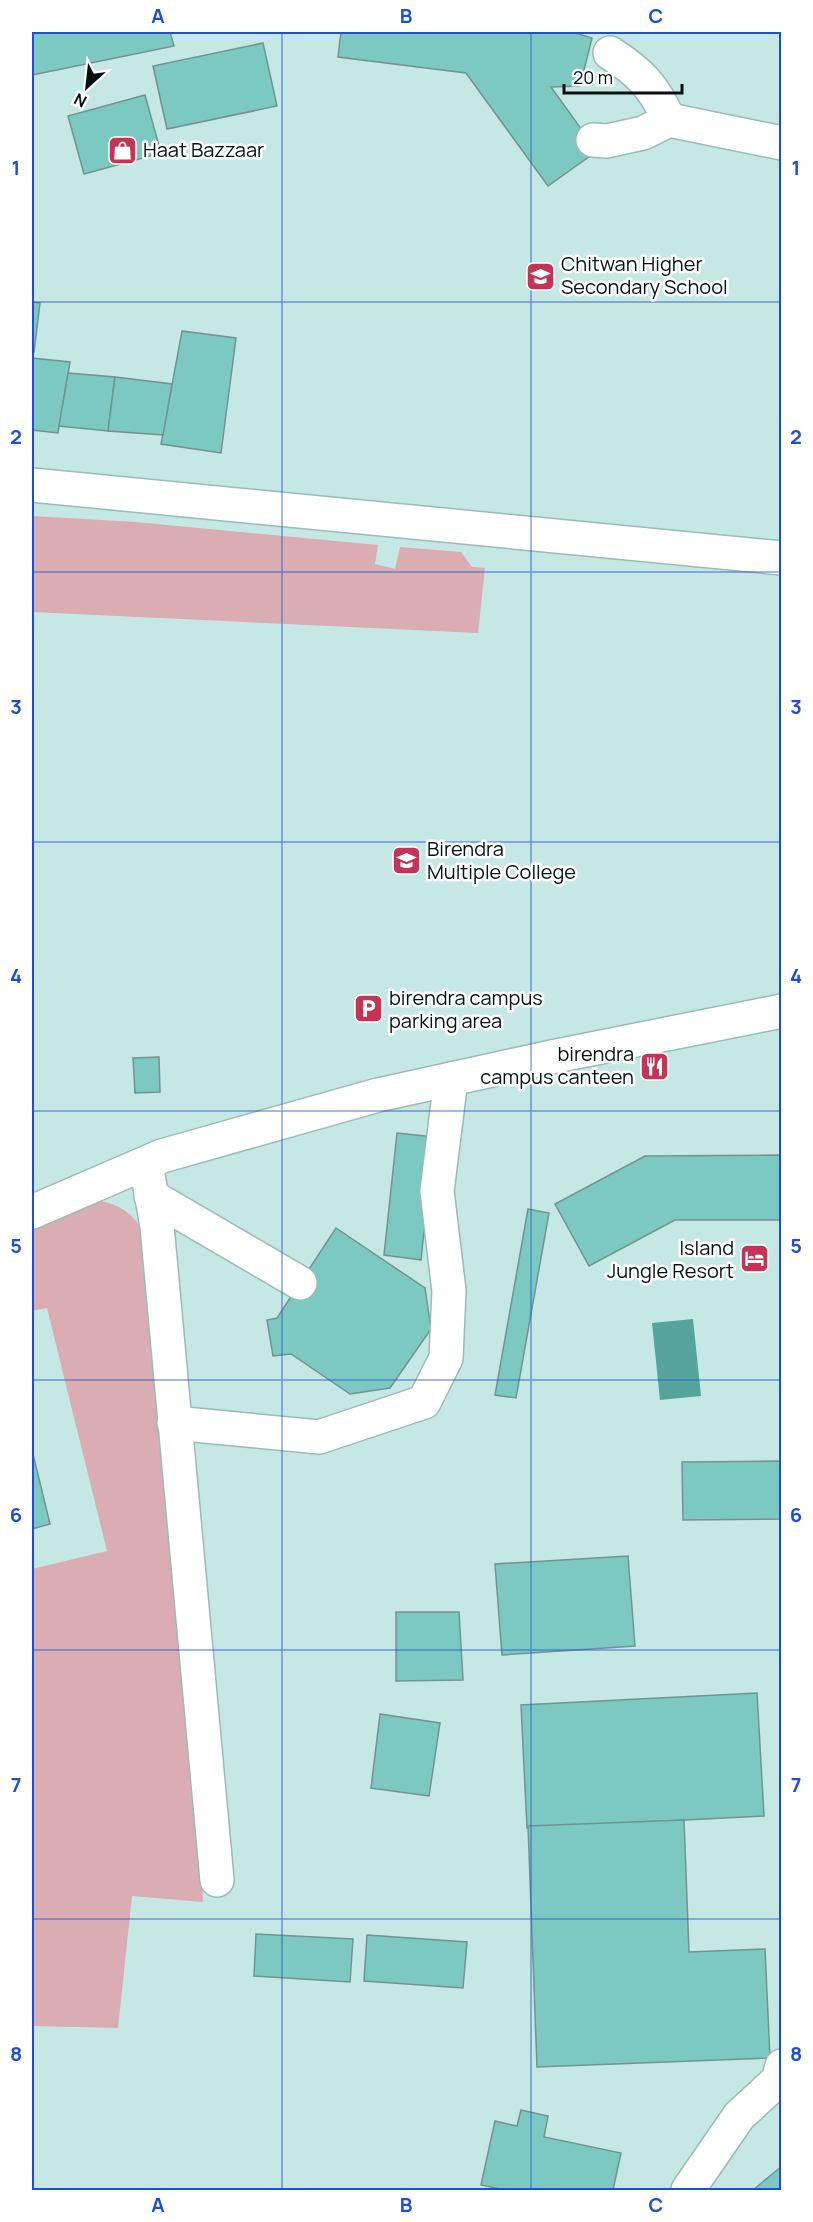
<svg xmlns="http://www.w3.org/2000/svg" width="813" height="2222" viewBox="0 0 813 2222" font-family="Manrope,sans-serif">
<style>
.green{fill:#d9adb1}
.water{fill:#57a49d}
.building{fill:#7cc9c2;stroke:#739390;stroke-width:1.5}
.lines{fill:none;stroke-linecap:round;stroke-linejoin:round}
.minor-casing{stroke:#9abbb8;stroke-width:36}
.minor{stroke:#fff;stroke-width:33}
.grid{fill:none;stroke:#1d4ed8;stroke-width:1.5;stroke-opacity:0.55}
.labels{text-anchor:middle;stroke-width:5;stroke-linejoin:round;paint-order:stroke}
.poi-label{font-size:20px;fill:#051110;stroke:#fff;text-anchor:start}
.neatline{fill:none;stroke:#1d4ed8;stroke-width:2}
.grid-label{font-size:20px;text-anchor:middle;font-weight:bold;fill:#1d4ed8}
</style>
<rect width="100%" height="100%" fill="#c5e8e4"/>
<g class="green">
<path d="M32 516 136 522 378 545 375 564 395 569 400 547 461 552 472 567 485 568 478 633 32 612Z"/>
<path d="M93 1200C120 1204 128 1210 144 1231L189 1664 203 1902 132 1896 118 2028 32 2026V1569L107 1551 47 1308 32 1311V1226Z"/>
</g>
<path class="water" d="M693 1319 701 1396 660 1400 652 1323Z"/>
<g class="building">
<path d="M37 32H170L174 46 32 75V33Z"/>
<path d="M341 32H572L592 38 580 86 551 87 597 151 548 186 466 73 338 57Z"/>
<path d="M263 43 277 106 167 129 153 66Z"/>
<path d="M145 95 161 153 84 174 68 116Z"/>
<path d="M32 302 40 303 34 352H32Z"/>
<path d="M182 331 236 338 221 453 161 444Z"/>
<path d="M32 358 70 362 58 433 32 430Z"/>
<path d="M68 373 115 377 108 431 59 426Z"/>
<path d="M115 377 172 384 163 435 108 431Z"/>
<path d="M159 1057 160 1092 135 1093 133 1058Z"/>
<path d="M397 1133 434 1137 421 1260 384 1255Z"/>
<path d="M782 1155V1220H675L589 1266 555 1204 645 1156Z"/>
<path d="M528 1209 549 1213 516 1398 495 1395Z"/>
<path d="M336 1228 425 1288 431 1329 390 1388 350 1394 291 1354 273 1356 267 1320 277 1318Z"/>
<path d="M32 1450 50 1524 32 1529Z"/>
<path d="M782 1461V1519L683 1520 682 1462Z"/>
<path d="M628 1556 635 1646 502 1655 495 1564Z"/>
<path d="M396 1612H459L463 1680 396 1681Z"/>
<path d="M757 1693 764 1816 527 1828 521 1705Z"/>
<path d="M380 1714 440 1723 429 1796 371 1788Z"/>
<path d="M684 1820 689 1952 765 1949 770 2058 537 2067 528 1826Z"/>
<path d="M256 1934 353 1939 350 1982 254 1976Z"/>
<path d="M367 1935 467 1942 463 1988 364 1981Z"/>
<path d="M521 2110 548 2116 544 2137 621 2153 613 2190H505L481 2185 495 2121 517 2126Z"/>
<path d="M782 2166V2190H753Z"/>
</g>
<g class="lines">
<defs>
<g id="minor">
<path d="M610 53C641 73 654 87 669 120"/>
<path d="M593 140 607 141 643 133 669 120 782 143"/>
<path d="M32 485 782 558"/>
<path d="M146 1164 157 1226 217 1880"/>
<path d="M151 1196 300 1283"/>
<path d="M32 1212 162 1156 378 1095 556 1056 782 1011"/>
<path d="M174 1423 319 1437 424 1402 446 1358 449 1291 437 1191 451 1079"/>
<path d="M688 2190 739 2116 778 2080 782 2066"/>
</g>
</defs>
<use href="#minor" class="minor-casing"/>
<use href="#minor" class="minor"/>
</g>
<path class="grid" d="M282 32V2190M531 32V2190M32 302H782M32 572H782M32 842H782M32 1111H782M32 1380H782M32 1650H782M32 1919H782"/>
<defs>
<symbol id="shop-square" viewBox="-11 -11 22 22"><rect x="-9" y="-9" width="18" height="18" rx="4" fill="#c43456" stroke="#fff"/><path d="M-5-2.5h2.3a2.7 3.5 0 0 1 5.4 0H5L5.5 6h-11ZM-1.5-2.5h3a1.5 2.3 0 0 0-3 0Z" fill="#fff"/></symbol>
<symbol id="school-square" viewBox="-11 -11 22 22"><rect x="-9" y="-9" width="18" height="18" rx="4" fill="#c43456" stroke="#fff"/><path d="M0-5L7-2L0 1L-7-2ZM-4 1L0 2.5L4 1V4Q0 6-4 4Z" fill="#fff"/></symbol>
<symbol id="university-square" viewBox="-11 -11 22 22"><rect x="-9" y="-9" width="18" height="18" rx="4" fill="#c43456" stroke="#fff"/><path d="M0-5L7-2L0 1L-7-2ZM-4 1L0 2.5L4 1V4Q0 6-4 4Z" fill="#fff"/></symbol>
<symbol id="parking-square" viewBox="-11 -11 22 22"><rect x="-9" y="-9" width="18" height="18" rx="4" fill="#c43456" stroke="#fff"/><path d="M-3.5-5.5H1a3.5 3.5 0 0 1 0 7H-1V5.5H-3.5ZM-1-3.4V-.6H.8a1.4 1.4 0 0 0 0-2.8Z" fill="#fff"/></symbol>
<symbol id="restaurant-square" viewBox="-11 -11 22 22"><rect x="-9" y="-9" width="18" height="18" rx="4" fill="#c43456" stroke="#fff"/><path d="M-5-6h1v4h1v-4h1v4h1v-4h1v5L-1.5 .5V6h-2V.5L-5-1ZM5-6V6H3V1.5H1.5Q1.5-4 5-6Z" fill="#fff"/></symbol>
<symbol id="hotel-square" viewBox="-11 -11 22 22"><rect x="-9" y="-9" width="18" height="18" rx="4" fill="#c43456" stroke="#fff"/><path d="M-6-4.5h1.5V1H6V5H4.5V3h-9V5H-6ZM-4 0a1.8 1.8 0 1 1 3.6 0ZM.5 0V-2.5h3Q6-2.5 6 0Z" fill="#fff"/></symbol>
</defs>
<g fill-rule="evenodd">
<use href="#shop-square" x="106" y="134" width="33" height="33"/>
<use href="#school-square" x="524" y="260" width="33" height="33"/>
<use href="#university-square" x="390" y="844" width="33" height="33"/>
<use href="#parking-square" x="352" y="992" width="33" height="33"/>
<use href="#restaurant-square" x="638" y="1050" width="33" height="33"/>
<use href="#hotel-square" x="738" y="1242" width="33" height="33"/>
</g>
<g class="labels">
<g class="poi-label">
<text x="143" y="157">Haat Bazzaar</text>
<text x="561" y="271">Chitwan Higher<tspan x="561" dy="23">Secondary School</tspan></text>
<text x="427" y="856">Birendra<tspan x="427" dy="23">Multiple College</tspan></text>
<text x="389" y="1005">birendra campus<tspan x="389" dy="23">parking area</tspan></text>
<text x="634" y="1061" text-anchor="end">birendra<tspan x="634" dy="23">campus canteen</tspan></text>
<text x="734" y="1255" text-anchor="end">Island<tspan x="734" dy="23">Jungle Resort</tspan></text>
</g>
</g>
<rect width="813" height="2222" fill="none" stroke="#ffffff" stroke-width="66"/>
<g transform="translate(87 87) rotate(207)" stroke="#ffffff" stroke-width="4.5" paint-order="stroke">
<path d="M0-4.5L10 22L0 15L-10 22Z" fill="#051110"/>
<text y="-9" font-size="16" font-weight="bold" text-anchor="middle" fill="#051110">N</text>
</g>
<path d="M564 84v9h118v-9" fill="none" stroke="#051110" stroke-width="3"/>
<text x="573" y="84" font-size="18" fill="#051110" stroke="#ffffff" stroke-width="4.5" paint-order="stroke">20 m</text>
<rect x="33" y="33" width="747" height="2156" class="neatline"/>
<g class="grid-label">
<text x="158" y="23">A</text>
<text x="406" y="23">B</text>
<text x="656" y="23">C</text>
<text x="16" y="175">1</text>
<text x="796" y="175">1</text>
<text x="16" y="444">2</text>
<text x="796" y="444">2</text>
<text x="16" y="714">3</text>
<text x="796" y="714">3</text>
<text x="16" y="983">4</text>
<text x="796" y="983">4</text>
<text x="16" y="1253">5</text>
<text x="796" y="1253">5</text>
<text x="16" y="1522">6</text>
<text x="796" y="1522">6</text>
<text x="16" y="1792">7</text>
<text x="796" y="1792">7</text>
<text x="16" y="2061">8</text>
<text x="796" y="2061">8</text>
<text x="158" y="2212">A</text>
<text x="406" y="2212">B</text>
<text x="656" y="2212">C</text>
</g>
</svg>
